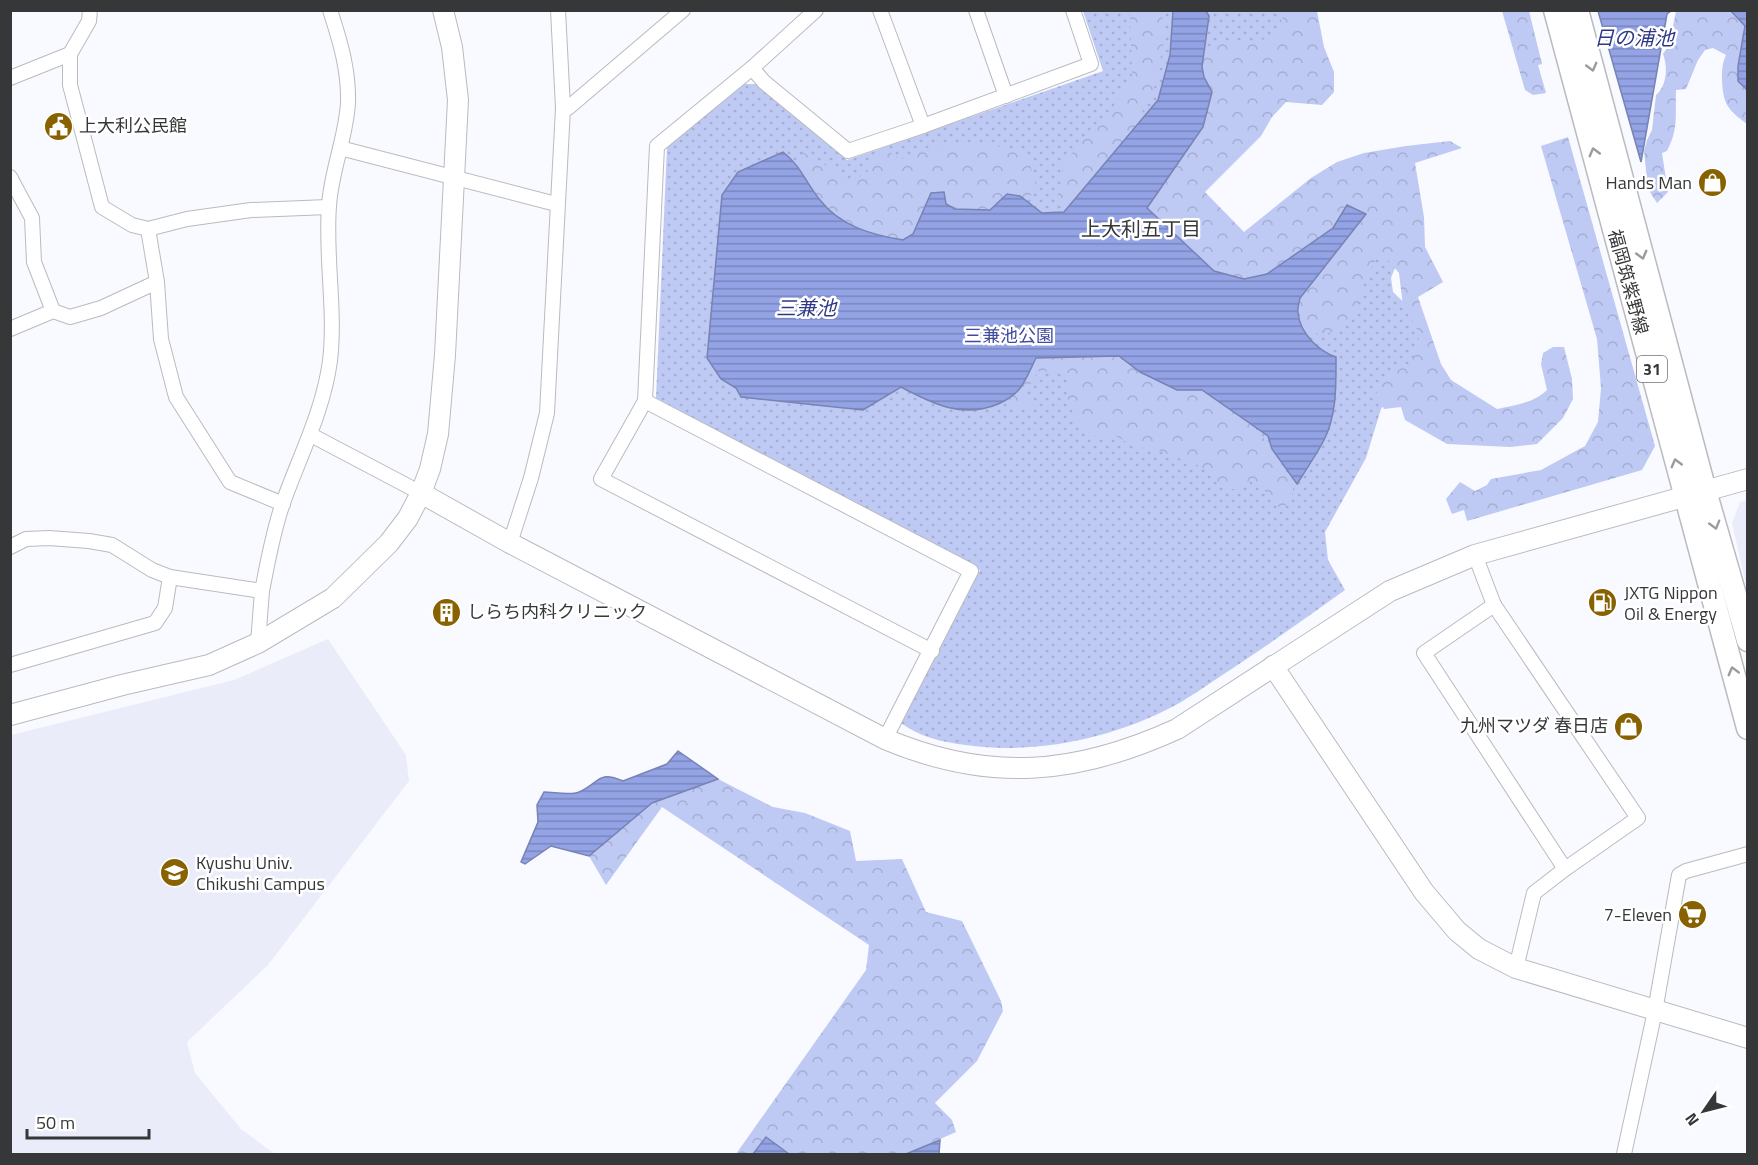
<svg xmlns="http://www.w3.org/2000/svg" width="1758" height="1165" viewBox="0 0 1758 1165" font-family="'Titillium Web','Noto Sans JP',sans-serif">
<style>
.built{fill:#eaedf9}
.grass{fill:url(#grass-dots)}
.forest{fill:url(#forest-crowns)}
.water{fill:url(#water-rules);stroke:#7783b2;stroke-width:1.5}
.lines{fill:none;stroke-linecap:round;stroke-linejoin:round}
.street-casing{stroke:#b9bbbf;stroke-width:16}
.secondary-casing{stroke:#b9bbbf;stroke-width:22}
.primary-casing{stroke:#b9bbbf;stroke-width:25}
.street{stroke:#fff;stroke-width:14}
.secondary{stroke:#fff;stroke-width:20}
.primary{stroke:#fff;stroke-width:22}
.oneway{stroke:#9a9b9c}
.labels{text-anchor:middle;stroke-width:5;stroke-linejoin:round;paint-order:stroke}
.shield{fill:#fff;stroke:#727374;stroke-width:1.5}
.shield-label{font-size:16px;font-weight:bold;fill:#363739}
.poi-label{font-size:18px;fill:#363739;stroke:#fff;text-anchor:start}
.street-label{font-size:18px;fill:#363739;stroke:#fff}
.park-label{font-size:18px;fill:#404c9d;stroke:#fff}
.water-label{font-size:20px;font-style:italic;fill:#2f3886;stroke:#fff}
.neighbourhood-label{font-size:20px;fill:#363739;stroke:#fff}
</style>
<defs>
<pattern id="grass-dots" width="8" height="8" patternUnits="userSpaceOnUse" patternTransform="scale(1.5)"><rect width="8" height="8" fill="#bec9f4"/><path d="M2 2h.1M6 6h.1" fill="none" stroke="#a4add2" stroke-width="1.8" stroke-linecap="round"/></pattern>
<pattern id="forest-crowns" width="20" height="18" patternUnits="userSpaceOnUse" patternTransform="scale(1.5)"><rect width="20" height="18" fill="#bec9f4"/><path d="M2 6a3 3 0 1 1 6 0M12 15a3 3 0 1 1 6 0" fill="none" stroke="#a4add2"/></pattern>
<pattern id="water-rules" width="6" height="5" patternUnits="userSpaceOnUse" patternTransform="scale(1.5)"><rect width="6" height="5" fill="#93a3e6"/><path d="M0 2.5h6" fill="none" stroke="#7986bb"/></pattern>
</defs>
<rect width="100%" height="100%" fill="#f9faff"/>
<g class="built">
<path d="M1747 500H1748L1747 590 1732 523 1740 502Z"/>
<path d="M328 639 406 755 409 781 268 965 187 1042 195 1073 241 1129 275 1154H11V735L234 680Z"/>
</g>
<path class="grass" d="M1083 11H1299L1185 206 1214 240 1415 217 1391 278 1393 292 1416 314 1423 324V356L1395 389 1381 409 1366 458 1325 532 1328 560 1345 590C1305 619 1265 647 1224 674 1208 684 1191 697 1174 706 1117 736 1048 752 984 747 954 744 926 741 901 723L980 570 656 398 667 147 742 84H756L847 160 1103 71Z"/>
<g class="forest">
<path d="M1130 11H1162L1164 41 1155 86 1145 105 1128 149 1068 220 1058 197 1063 166 1085 136 1110 112 1132 75Z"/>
<path d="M1285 11H1317L1324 47 1334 72V92L1322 105 1286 102 1272 117 1261 136 1205 192 1244 232 1311 178 1337 162 1364 153 1406 146 1450 141 1462 148 1415 163 1424 217 1425 247 1443 282 1418 297 1441 364 1451 380 1497 409C1515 405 1534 403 1547 390L1541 364 1543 353 1553 347H1564L1572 379 1573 399 1563 418 1537 444 1510 447 1447 444 1405 420 1401 407 1384 409 1376 394C1387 376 1389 364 1412 364L1420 334 1403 306 1399 273 1385 257 1377 258 1367 276 1350 324C1342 327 1331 334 1323 334 1306 336 1299 311 1295 299L1267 282 1226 288 1134 205 1193 72 1215 41 1253 42 1273 37 1280 25Z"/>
<path d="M1502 11H1529L1542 64 1538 65 1546 93 1533 95 1525 90Z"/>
<path d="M1676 11H1747V124C1727 109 1723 104 1722 79 1722 69 1722 64 1726 55L1713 48 1705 50 1698 60 1686 89 1676 90C1675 114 1679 128 1667 151L1662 153 1668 192 1657 203 1648 189 1644 151 1647 140 1652 130 1656 95C1667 86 1668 67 1663 54L1675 36 1673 26Z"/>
<path d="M1568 137 1655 446 1642 470 1467 521 1464 510 1452 514 1446 499 1460 482 1475 491 1487 485 1491 479 1541 470 1585 446 1598 422 1601 388 1597 339 1541 146Z"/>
<path d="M989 144 1008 149 1026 150 1037 189 1019 207 913 244 855 237 795 185 802 152 824 164 847 182 866 174 876 155 887 150 900 159 916 155 927 148 946 145Z"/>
<path d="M1117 349 1227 403 1261 434 1293 482V496L1285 506 1277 507 1260 485 1249 481 1241 490 1223 488 1207 470 1197 465 1157 450 1133 446 1116 436H1095L1078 425 1068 399 1069 373 1038 371 1027 390 1031 407 1015 411 1007 388 1036 351Z"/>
<path d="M718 779 773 807 805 813 850 831 856 861 902 859 926 912 962 921 1001 1001 1003 1011 977 1061 935 1103 952 1120 956 1132 906 1154H789L766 1137 753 1154H736L866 970 869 945 662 807 606 885 589 856 652 803Z"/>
</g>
<g class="water">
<path d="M1173 11H1206L1209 16 1202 67 1204 77 1212 92 1203 127 1147 208 1214 271 1244 279 1267 274 1333 228 1347 205 1366 214 1300 298C1299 303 1297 309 1298 313 1300 333 1318 351 1336 357 1336 385 1337 414 1324 440 1316 455 1306 470 1297 484L1272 449 1268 436 1202 390H1177L1140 372 1119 356 1036 358C1031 368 1027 378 1021 387 1015 395 1007 400 998 404 963 419 933 404 901 387L863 410 741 397 736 388 721 379 707 358 722 195 738 172 783 152C802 167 805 182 820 200 840 226 872 235 903 240L913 234 931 193 944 192 946 204 955 209 990 210 1007 194 1020 196 1042 213 1064 212 1158 100 1170 55Z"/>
<path d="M1598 11H1671L1667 14 1641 162Z"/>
<path d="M1731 11H1747V90L1738 81V66L1745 26Z"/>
<path d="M678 751 718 779 652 803 589 856 551 846 525 864 521 862 538 822 537 805 544 792C554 792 570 796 579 792 600 783 597 770 623 781L667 764Z"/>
<path d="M766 1137 789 1154H753Z"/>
<path d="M940 1140 939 1154H906Z"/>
</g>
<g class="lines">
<defs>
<g id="street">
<path d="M90 10 89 21 70 54V85L102 207 132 225 148 229 187 219 251 210 328 207"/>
<path d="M816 10 752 68 657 146 645 401 601 479 932 651"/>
<path d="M880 10 923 126"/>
<path d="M976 10 1006 96"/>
<path d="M752 68 764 82 848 151 923 126 1091 64 1073 10"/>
<path d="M10 78 70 54"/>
<path d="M563 108H568L683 10"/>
<path d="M340 148 556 204"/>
<path d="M10 177 32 218 34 262 53 311"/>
<path d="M148 229 157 282 161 339 176 397 230 482 283 504"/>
<path d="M10 329 53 311 70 317 101 308 157 282"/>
<path d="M645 401 971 571 885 739"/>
<path d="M311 435 421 493"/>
<path d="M510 543 531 478 547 413 563 108 558 10"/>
<path d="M10 547 26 539 49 538 89 541 112 545 152 570 170 577 262 591 258 643"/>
<path d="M1475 555 1494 605 1638 818 1565 869 1534 893 1516 968"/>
<path d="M262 591C268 561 273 531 283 503 300 455 323 412 330 361 336 309 325 257 329 206 331 171 346 138 348 103 349 70 340 41 330 10"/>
<path d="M1494 605 1424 653 1565 869"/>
<path d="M10 665 155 623 165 608 170 577"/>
<path d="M1624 1154 1655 1011 1679 875 1686 871 1748 854"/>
</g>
<g id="secondary">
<path d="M421 493 510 543 885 739C989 783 1076 775 1177 729L1390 591 1475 555 1748 479"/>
<path d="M1273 666 1424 892 1457 931 1479 949 1516 968 1748 1038"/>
<path d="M10 715 122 685 209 665 258 643 333 598 389 543 408 518 421 493 430 469 438 434 445 355 458 100 452 47 443 10"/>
</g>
<g id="primary">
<path d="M1555 10 1748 728"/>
<path d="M1577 10 1705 491 1748 640"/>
</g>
</defs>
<use href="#street" class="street-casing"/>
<use href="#secondary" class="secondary-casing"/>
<use href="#primary" class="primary-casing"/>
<use href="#street" class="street"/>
<use href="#secondary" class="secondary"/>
<use href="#primary" class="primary"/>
</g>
<defs><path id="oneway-chevron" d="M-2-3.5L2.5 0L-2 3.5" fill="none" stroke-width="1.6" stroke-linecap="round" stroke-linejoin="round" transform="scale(1.5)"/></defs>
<g class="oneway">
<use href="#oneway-chevron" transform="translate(1592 67) rotate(75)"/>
<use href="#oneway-chevron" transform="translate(1594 152) rotate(-105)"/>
<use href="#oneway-chevron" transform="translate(1642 255) rotate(75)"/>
<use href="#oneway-chevron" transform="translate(1676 463) rotate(-105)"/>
<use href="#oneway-chevron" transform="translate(1715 525) rotate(74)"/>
<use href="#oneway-chevron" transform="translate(1733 671) rotate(-105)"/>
</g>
<defs>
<symbol id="civic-disc" viewBox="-11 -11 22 22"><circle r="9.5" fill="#886100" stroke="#fff"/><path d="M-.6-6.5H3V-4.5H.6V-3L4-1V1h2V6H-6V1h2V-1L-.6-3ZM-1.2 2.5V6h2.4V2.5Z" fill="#fff"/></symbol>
<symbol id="shop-disc" viewBox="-11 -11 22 22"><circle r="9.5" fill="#886100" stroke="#fff"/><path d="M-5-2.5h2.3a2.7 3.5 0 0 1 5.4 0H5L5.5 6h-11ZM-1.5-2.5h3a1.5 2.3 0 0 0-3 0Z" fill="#fff"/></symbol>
<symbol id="fuel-disc" viewBox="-11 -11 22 22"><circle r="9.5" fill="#886100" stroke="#fff"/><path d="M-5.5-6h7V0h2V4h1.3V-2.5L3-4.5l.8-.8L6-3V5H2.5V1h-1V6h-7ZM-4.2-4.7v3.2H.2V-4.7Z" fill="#fff"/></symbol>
<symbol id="building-disc" viewBox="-11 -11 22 22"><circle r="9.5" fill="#886100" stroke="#fff"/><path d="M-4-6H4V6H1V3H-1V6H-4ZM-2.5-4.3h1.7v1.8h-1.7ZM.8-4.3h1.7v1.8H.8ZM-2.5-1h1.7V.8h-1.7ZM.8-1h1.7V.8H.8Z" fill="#fff"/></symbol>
<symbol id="university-disc" viewBox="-11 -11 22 22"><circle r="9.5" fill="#886100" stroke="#fff"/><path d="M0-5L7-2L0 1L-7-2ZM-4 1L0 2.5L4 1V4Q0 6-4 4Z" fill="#fff"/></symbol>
<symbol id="supermarket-disc" viewBox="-11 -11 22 22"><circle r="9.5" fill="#886100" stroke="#fff"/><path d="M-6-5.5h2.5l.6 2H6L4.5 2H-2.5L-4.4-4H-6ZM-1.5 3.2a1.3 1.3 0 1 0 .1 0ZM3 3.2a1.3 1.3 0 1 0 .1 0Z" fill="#fff"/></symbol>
</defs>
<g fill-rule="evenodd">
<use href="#civic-disc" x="42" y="110" width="33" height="33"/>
<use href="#shop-disc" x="1696" y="166" width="33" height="33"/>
<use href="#fuel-disc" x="1586" y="586" width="33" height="33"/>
<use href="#building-disc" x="430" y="596" width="33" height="33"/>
<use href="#shop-disc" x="1612" y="710" width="33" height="33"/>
<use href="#university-disc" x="158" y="856" width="33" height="33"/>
<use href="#supermarket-disc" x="1676" y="898" width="33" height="33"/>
</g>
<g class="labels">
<rect class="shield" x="1637" y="356" width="30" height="26" rx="4.5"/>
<g class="shield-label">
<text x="1652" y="375">31</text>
</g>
<g class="poi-label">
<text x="79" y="132">上大利公民館</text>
<text x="1692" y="189" text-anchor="end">Hands Man</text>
<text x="1624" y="599">JXTG Nippon<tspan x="1624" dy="21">Oil &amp; Energy</tspan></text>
<text x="467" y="618">しらち内科クリニック</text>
<text x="1608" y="732" text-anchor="end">九州マツダ 春日店</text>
<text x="196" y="869">Kyushu Univ.<tspan x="196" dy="21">Chikushi Campus</tspan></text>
<text x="1672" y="921" text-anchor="end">7-Eleven</text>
</g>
<g class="street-label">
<text transform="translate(1628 282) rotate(75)" y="6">福岡筑紫野線</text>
</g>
<g class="park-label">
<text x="1009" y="342">三兼池公園</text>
</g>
<g class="water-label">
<text x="1634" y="45">日の浦池</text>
<text x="806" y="315">三兼池</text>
</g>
<g class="neighbourhood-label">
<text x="1141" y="236">上大利五丁目</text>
</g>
</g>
<rect width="1758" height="1165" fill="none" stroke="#363739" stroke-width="24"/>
<g transform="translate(1704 1111) rotate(235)" stroke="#ffffff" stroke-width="4.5" paint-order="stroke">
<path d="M0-4.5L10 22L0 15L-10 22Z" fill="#363739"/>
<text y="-9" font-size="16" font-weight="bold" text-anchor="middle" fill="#363739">N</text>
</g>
<path d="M27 1129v9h122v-9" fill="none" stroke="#363739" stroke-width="3"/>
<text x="36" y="1129" font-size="18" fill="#363739" stroke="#ffffff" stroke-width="4.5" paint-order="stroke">50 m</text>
</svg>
